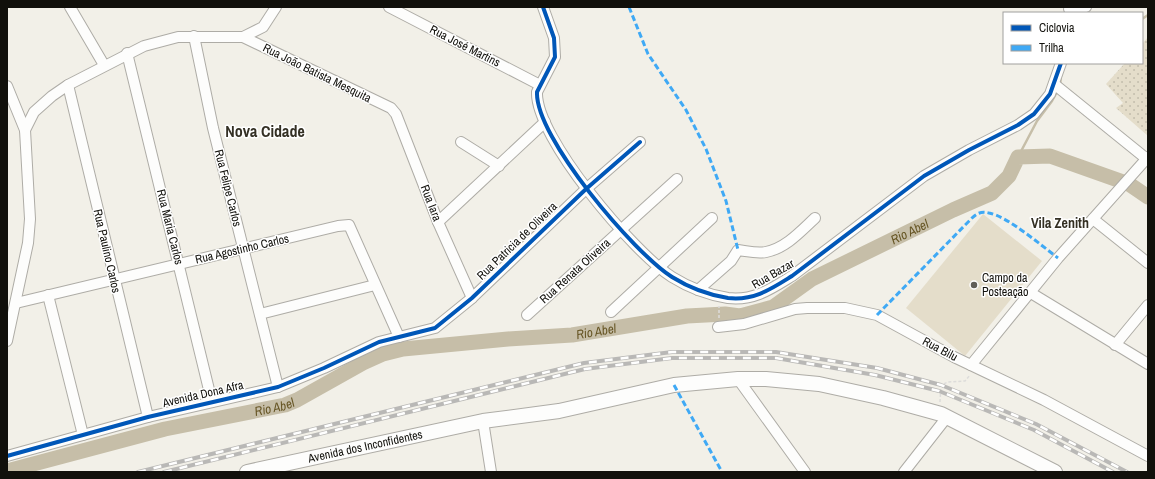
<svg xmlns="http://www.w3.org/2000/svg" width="1155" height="479" viewBox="0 0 1155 479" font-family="'Archivo Narrow',sans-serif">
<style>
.grass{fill:#e4ddca}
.park{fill:url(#park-dots)}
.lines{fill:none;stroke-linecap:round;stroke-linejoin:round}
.stream{stroke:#c6bea8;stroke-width:2.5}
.river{stroke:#c6bea8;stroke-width:15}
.street-casing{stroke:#aeaca6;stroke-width:12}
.secondary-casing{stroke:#aeaca6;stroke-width:16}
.path{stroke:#dddcda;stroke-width:1.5;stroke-dasharray:3 2;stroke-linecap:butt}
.street{stroke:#fdfdfc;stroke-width:10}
.secondary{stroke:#fdfdfc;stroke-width:14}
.rail-casing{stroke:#b9b8b6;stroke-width:4}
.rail{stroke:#fff;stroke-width:2.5;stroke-dasharray:8;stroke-linecap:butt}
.quiet{stroke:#3fa9f5;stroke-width:3;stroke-dasharray:6 3;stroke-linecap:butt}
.cycleway-casing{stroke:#fff;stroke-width:6}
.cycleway{stroke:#0057b8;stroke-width:4}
.poi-dot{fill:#605e58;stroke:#fff;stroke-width:1.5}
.labels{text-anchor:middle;stroke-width:3;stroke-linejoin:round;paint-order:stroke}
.street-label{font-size:12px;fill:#11100b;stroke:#fff}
.poi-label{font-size:12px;fill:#11100b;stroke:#fff;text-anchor:start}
.water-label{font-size:13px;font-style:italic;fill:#665524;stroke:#fff}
.quarter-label{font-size:14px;font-weight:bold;fill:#343024;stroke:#fff}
.district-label{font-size:16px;font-weight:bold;fill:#343024;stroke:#fff}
</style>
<defs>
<pattern id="park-dots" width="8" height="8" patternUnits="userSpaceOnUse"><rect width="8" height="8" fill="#e4ddca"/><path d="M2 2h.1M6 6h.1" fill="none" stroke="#c3bdac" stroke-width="1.8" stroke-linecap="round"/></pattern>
</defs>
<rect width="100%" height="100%" fill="#f2f0e8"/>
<path class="grass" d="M983 214 1042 261 965 356 906 308Z"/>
<path class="park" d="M1148 37V136L1116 108 1123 103 1106 84 1125 63H1142V44Z"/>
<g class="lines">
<g class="stream">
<path d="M1142 19 1148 15"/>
<path d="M1060 86 1061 75"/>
<path d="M1018 157 1037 121 1052 101 1058 90"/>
</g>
<path class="river" id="s1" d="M7 471 165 429 285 405 297 400 363 363 383 354 403 349 508 339 572 335 687 316 725 314 740 316 773 307 812 279 953 210 992 193 1009 176 1018 157 1050 156 1129 184 1148 197"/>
<defs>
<g id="street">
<path d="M70 7 104 65"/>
<path d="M389 7 540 85"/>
<path d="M543 7 554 38 555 57 537 92C535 137 634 253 672 277 688 287 709 295 728 298 754 301 771 289 792 276L924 176 969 150 1018 125 1034 114 1050 94 1061 63"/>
<path d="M1069 9 1086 7"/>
<path d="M194 36 213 128 278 387"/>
<path d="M243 37 391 108 396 114 438 222 472 298"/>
<path d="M127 53 212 402"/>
<path d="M1054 84 1148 160"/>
<path d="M68 85 148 417"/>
<path d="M7 86 25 130"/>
<path d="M461 142 499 166"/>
<path d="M1093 219 1148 263"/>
<path d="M438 222 545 122"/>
<path d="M698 290 731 261 738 250C747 251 757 254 766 252 786 248 801 231 815 218"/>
<path d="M1031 293 1148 364"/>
<path d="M48 295 83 435"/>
<path d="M16 303 338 226 349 225 399 337"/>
<path d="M611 312 712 218"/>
<path d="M260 314 375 285"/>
<path d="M527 315 677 179"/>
<path d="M718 327 744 324 795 309 807 308H845L877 315 954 357 1044 400 1148 456"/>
<path d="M7 341 28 243 30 219 25 130 34 112 52 96 68 85 144 46 178 37H243L263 27 276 7"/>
<path d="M1115 345 1148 305"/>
<path d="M971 365 1058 258 1148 157"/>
<path d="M738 379 805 472"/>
<path d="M483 421 491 472"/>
<path d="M7 456 148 417 278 387 324 368 379 342 435 328 472 298 586 189 640 142"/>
<path d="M904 472 947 417"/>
</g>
<g id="secondary">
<path id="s2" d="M247 472 483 421 559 411 674 385 738 379H766L819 384 883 398 941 414 1055 472"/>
</g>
</defs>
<use href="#street" class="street-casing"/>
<use href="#secondary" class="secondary-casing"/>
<g class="path">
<path d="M719 318V306"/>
<path d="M940 402 941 385 948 382 965 381 970 375"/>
</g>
<use href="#street" class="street"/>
<use href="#secondary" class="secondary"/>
<defs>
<g id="rail">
<path d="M138 472 584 363 672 352H776L877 368 941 385 1036 424 1127 472"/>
<path d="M164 472 585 369 672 358H776L875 375 939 391 1034 430 1113 472"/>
</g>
</defs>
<use href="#rail" class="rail-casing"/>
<use href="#rail" class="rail"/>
<g class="quiet">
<path d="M629 7 648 54 686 110 706 149 726 201 738 250"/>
<path d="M877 315 972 218C977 213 982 211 989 213 1007 216 1042 246 1058 258"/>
<path d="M674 385 722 472"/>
</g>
<defs>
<g id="cycleway">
<path d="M543 7 554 38 555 57 537 92C535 137 634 253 672 277 688 287 709 295 728 298 754 301 771 289 792 276L924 176 969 150 1018 125 1034 114 1050 94 1061 63"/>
<path d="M7 456 148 417 278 387 324 368 379 342 435 328 472 298 586 189 640 142"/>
</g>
</defs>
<use href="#cycleway" class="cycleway-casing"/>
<use href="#cycleway" class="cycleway"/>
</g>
<circle class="poi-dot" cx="974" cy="285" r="4"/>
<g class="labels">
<g class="street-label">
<text transform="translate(465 46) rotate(27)" y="4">Rua José Martins</text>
<text transform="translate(317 73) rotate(26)" y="4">Rua João Batista Mesquita</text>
<text transform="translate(228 188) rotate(76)" y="4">Rua Felipe Carlos</text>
<text transform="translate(431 203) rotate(69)" y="4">Rua Iara</text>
<text transform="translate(170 227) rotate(76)" y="4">Rua Maria Carlos</text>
<text transform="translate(517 241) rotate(-44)" y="4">Rua Patricia de Oliveira</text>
<text transform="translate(242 249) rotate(-13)" y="4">Rua Agostinho Carlos</text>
<text transform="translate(107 251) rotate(77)" y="4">Rua Paulino Carlos</text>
<text transform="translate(575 271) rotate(-42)" y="4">Rua Renata Oliveira</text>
<text transform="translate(773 274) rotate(-30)" y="4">Rua Bazar</text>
<text transform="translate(940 349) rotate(28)" y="4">Rua Bilu</text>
<text transform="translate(203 394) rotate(-13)" y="4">Avenida Dona Afra</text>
<text dy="4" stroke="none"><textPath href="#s2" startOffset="121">Avenida dos Inconfidentes</textPath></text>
</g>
<g class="poi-label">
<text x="982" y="282">Campo da<tspan x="982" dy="14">Posteação</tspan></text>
</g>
<g class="water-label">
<text dy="5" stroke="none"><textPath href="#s1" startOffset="947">Rio Abel</textPath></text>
<text dy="5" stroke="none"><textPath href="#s1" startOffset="611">Rio Abel</textPath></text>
<text dy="5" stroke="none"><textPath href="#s1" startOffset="275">Rio Abel</textPath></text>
</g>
<g class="quarter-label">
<text x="1060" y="228">Vila Zenith</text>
</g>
<g class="district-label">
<text x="265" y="137">Nova Cidade</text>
</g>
</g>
<rect width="1155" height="479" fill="none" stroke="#11100b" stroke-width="16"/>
<rect x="1003" y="12" width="140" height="52" fill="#ffffff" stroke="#a09f9d"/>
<rect x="1011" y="25" width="20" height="6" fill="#0057b8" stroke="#a09f9d"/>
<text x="1039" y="32" font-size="12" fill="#11100b">Ciclovia</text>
<rect x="1011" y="45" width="20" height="6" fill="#3fa9f5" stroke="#a09f9d"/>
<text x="1039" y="52" font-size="12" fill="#11100b">Trilha</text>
</svg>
